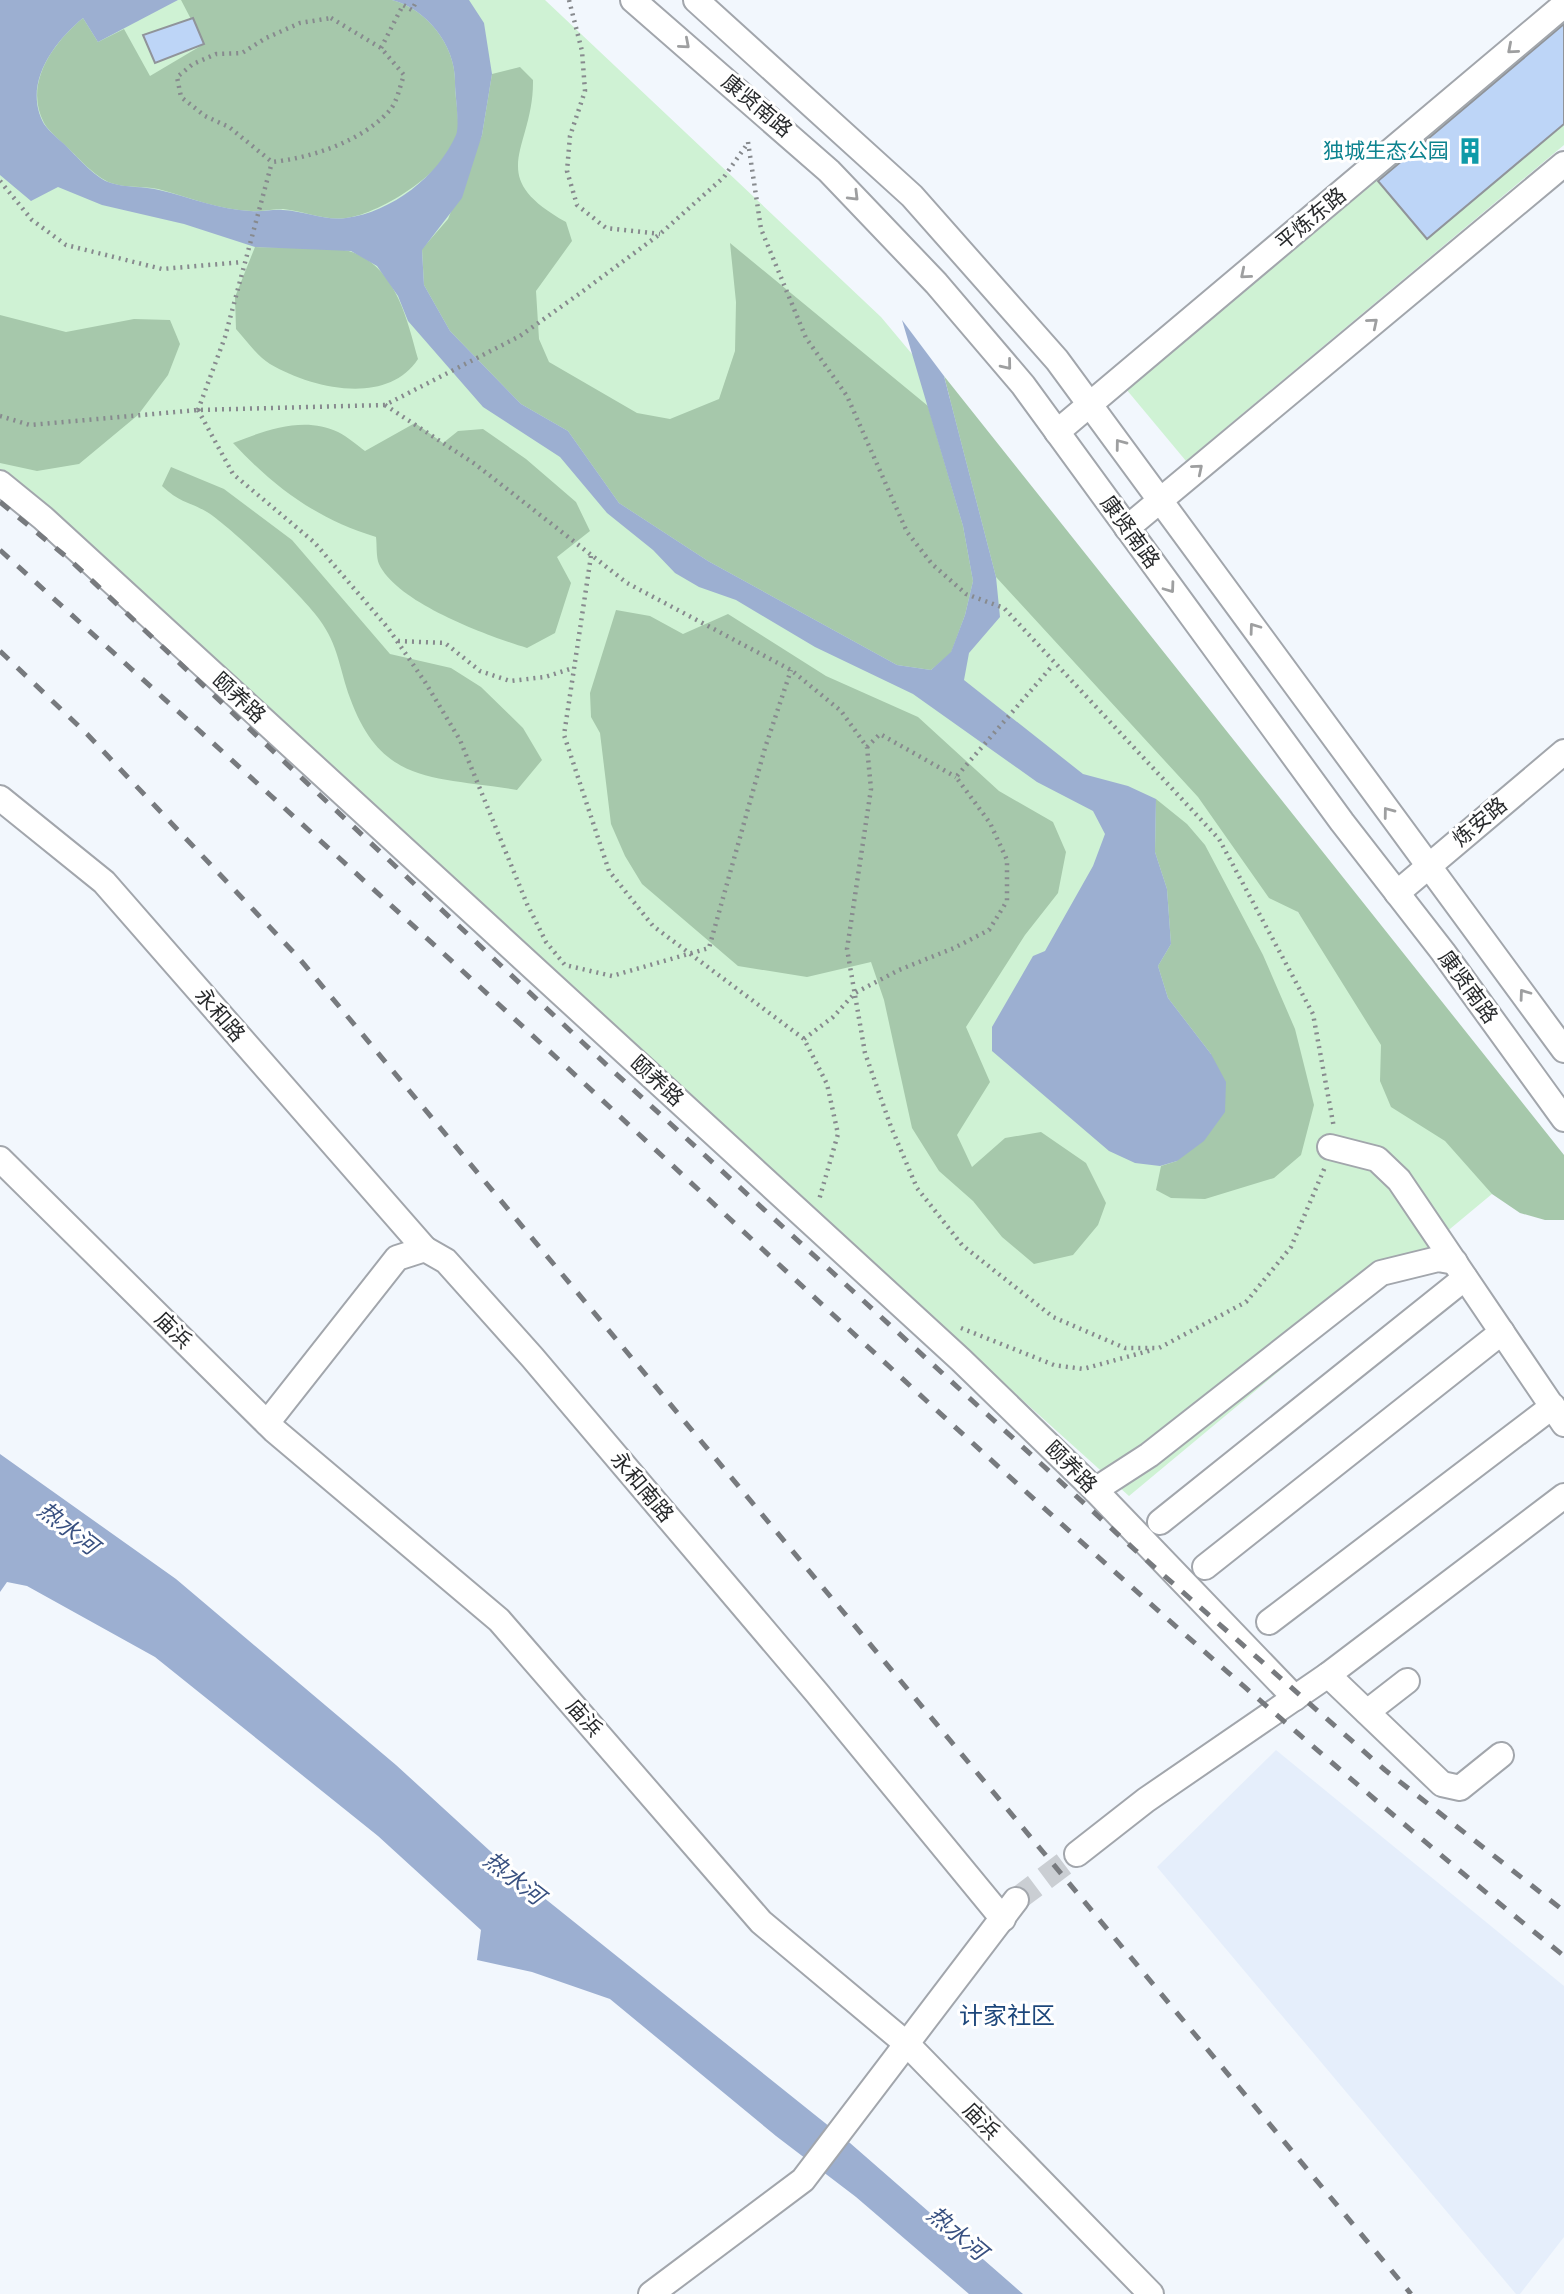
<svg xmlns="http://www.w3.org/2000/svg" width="1564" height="2294" viewBox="0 0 1564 2294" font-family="Rubik,'Noto Sans SC',sans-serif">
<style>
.built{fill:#e5eefb}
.green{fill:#cff2d4}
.forest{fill:#a6c8ab}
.water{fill:#9cafd1}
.building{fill:#bdd5f7;stroke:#90949a;stroke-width:2}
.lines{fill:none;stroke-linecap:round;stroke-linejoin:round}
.minor-tunnel{stroke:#caced3;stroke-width:24;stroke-dasharray:24 12;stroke-linecap:butt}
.minor-casing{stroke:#a2a6ac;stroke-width:28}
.path{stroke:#878a8e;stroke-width:4.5;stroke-dasharray:2 5;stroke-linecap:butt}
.minor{stroke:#fff;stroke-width:24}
.rail{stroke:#777a7e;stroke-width:5;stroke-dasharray:12 12;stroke-linecap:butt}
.oneway{stroke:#9e9fa0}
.labels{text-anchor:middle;stroke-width:6;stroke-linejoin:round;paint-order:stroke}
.street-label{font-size:21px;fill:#282a2c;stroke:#fff}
.culture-label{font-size:21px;fill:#0d838f;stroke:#fff;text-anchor:end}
.water-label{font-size:23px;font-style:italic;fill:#385080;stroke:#fff}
.quarter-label{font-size:24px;fill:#1d477b;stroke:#fff}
</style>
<rect width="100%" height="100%" fill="#f2f7fd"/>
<path class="built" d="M1276 1750 1564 1986V2237L1520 2294H1516L1157 1867Z"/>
<g class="green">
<path d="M0 0H545L881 317 994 452 1065 605 1504 1184 1129 1496 358 802 0 491Z"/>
<path d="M1564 12V145L1186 461 1121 383Z"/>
</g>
<g class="forest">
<path d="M181 0H392C427 9 456 46 455 83 455 98 459 115 458 130 454 168 381 214 346 218 325 221 304 211 283 209 273 209 262 212 251 211 219 210 189 197 158 189 143 186 125 188 111 183 97 178 81 161 70 150 62 142 50 133 44 123 23 83 54 42 83 18L98 42 124 29 150 76 204 44Z"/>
<path d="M520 67 533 80C534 150 482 175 566 222L572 241 536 291 539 339 549 362 637 413 670 419 719 399 735 351 736 302 730 243 928 406 963 526 973 581 965 615 951 653 931 670 897 665 708 561 619 503 568 431 521 404 450 331 424 285 422 249 448 219 482 135 492 74Z"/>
<path d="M255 247C276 248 337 246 352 252 396 268 407 319 418 359 387 406 313 389 270 364 257 356 246 340 236 329L235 297Z"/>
<path d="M0 315 66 332 134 319 170 320 180 344 168 375 138 415 79 464 37 471 0 463Z"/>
<path d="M944 376 1564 1155V1220H1545L1520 1213 1492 1194 1445 1141 1391 1107 1380 1081 1381 1045 1298 912 1269 898 1198 797 996 577Z"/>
<path d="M415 423 443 443 458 431 483 429 526 459 576 502 590 531 557 557 571 583 555 633 527 648C488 636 397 603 379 564 376 557 377 545 376 537 317 519 275 488 233 443 266 430 304 416 338 432 348 437 357 445 365 451Z"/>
<path d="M171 467 224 489 292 540 390 654 451 668 481 687 523 728 542 760 517 790C437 776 382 787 350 698 339 668 339 646 319 619 303 596 231 527 207 512 188 501 180 503 162 486Z"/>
<path d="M616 610 650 616 683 634 728 614 826 676 918 717 999 791 1053 822 1066 852 1058 893 1025 935 966 1027 990 1082 957 1135 972 1167 1005 1138 1041 1132 1086 1163 1106 1203 1098 1225 1073 1255 1034 1264 1002 1237 973 1201 939 1171 912 1128 884 1000 871 962 807 977 738 966 642 884 625 856 611 824 600 733 591 717 590 693Z"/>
<path d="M1156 799 1187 824 1205 845 1263 955 1295 1029 1314 1105 1301 1155 1274 1178 1205 1199 1171 1198 1156 1190 1161 1166 1177 1161 1211 1054 1168 998 1158 966 1171 944 1167 889 1155 852Z"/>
</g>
<g class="water">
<path d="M0 0H178L98 42 83 18C54 42 22 84 44 124 50 133 63 142 70 150 81 161 97 179 111 183 126 188 144 186 159 190 189 197 220 210 251 211 262 212 273 209 283 210 304 211 325 221 346 218 392 212 438 176 456 135 460 126 455 95 455 83 456 46 427 9 392 0H469L484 23 492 74 482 135 462 198 422 250 424 285 450 331 521 404 568 431 619 503 708 561 897 665 931 670 951 652 965 615 973 581 963 526 902 320 944 376 996 577 1000 617 969 653 964 680 1083 774 1128 786 1156 799 1155 852 1167 889 1171 944 1158 966 1168 998 1211 1054 1226 1082 1225 1112 1204 1141 1177 1161 1160 1166 1135 1163 1109 1151 992 1051V1027L1033 956 1045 951 1093 866 1105 834 1093 811 1037 782 913 694 815 647 736 600 699 587 675 573 653 550 607 513 560 457 483 407 408 321 398 296 377 266 351 251 255 247 184 224 102 205 58 187 31 201 0 175Z"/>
<path d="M0 1454 176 1579 396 1765 523 1881 850 2143 1023 2294H969L856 2197 776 2136 610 1999 532 1972 477 1960 481 1930 378 1836 155 1657 27 1586 7 1582 0 1592Z"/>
</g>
<g class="building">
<path d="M193 18 204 44 155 63 143 35Z"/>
<path d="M1564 24V124L1427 239 1378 181Z"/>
</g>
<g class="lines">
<path class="minor-tunnel" d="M1016 1900 1077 1854"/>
<defs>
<g id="minor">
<path d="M633 0 829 171 936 283 1023 385 1342 822 1443 952 1564 1119"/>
<path d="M696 0 912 196 1057 360 1564 1050"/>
<path d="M1057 432 1564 5"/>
<path d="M0 483 43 518 961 1360 1095 1490 1295 1698"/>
<path d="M1127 528 1564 164"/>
<path d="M0 798 104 882 425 1249"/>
<path d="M1397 893 1564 752"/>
<path d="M1330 1147 1377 1159 1399 1180 1564 1424"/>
<path d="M0 1159 274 1430 499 1620 761 1922 908 2045 1151 2294"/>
<path d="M267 1423 397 1258 425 1249 446 1261 532 1357 817 1693 1003 1919"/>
<path d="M1095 1490 1149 1455 1381 1273 1438 1259 1455 1262"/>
<path d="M1160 1522 1465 1278"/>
<path d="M1205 1567 1502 1332"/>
<path d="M1269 1622 1553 1406"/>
<path d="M1328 1675 1442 1784 1460 1788 1501 1755"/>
<path d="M1367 1712 1407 1681"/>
<path d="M1077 1854 1146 1800 1328 1675 1564 1496"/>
<path d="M651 2294 803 2180 1016 1900"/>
</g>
</defs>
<use href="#minor" class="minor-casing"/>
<g class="path">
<path d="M569 0 582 51 585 91 570 136 567 171 577 205 606 228 660 234"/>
<path d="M331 18 381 48 404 75C400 86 397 102 390 110 363 141 311 158 272 162L229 127 205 116 181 97 177 77 193 64 216 54 242 53 266 38 300 23Z"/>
<path d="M381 48 403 5 412 10 417 0"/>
<path d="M748 142 761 229 806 338 847 396 907 532 932 564 966 594 1004 608 1219 839 1313 1014 1334 1128"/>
<path d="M0 181 32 220 66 245 162 269 243 262"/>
<path d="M385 405 475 464 627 583 791 670 841 711 867 747 871 789 847 949 865 1053 891 1127 917 1188 962 1245 1053 1317 1125 1348H1159L1246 1302 1291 1247 1325 1167"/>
<path d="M198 410 233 474 314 542 388 628 425 682 460 740 527 904 546 942 565 965 612 976 709 948 765 748 791 670"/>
<path d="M198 410 225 337 272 162"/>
<path d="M0 416 30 425 198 410 385 405 520 336 579 294 660 234 724 177 748 143"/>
<path d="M591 556 564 735 609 871 653 926 804 1039 827 1084 838 1134 819 1200"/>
<path d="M398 641 445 643 480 671 510 681 545 677 573 668"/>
<path d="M867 747 880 734 956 777"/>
<path d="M804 1039 833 1017 855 993 899 970 954 948 989 930 1007 901V860L990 823 956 777 1053 665"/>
<path d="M961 1328 1054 1365 1083 1369 1152 1350"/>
</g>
<use href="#minor" class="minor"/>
<g class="rail">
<path d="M0 502 69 559 613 1071 1135 1550 1385 1770 1564 1911"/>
<path d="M0 550C201 732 402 914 601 1099 915 1391 1229 1686 1564 1956"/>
<path d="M0 651 87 734 298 957 1411 2294"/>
</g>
</g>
<defs><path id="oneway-chevron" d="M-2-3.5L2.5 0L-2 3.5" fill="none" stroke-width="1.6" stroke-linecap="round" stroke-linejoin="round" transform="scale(1.75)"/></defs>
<g class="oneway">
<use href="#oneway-chevron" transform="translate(685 44) rotate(41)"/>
<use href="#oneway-chevron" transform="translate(1512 49) rotate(139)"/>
<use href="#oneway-chevron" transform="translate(854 196) rotate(45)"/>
<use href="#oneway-chevron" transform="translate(1245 274) rotate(140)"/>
<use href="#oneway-chevron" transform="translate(1373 323) rotate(-40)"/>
<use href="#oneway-chevron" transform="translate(1007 365) rotate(51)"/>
<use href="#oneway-chevron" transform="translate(1120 444) rotate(-127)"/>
<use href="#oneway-chevron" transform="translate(1198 469) rotate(-40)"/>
<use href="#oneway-chevron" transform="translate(1170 588) rotate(54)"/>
<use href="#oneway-chevron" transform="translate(1254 628) rotate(-126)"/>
<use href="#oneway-chevron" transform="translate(1388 812) rotate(-127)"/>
<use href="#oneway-chevron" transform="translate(1524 994) rotate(-126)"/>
</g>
<defs>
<symbol id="building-bare" viewBox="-9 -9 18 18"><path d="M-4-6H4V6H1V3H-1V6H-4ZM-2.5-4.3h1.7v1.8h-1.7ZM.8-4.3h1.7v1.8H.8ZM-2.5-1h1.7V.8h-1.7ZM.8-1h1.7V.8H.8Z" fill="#0f9aa8" stroke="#fff" stroke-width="2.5" paint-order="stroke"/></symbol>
</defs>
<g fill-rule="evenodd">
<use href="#building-bare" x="1451" y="132" width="38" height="38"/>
</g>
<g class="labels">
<g class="street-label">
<text transform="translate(757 106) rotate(40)" y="7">康贤南路</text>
<text transform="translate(1311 219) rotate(-40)" y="7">平炼东路</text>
<text transform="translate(1130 532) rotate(54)" y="7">康贤南路</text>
<text transform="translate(239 698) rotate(42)" y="7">颐养路</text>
<text transform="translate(1480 822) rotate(-40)" y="7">炼安路</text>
<text transform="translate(1468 987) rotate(54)" y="7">康贤南路</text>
<text transform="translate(220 1015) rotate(49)" y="7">永和路</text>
<text transform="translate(657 1081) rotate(42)" y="7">颐养路</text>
<text transform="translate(173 1330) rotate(45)" y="7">庙浜</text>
<text transform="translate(1071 1467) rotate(45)" y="7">颐养路</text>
<text transform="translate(642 1487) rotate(50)" y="7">永和南路</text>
<text transform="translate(584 1718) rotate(49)" y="7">庙浜</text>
<text transform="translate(981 2121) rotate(46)" y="7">庙浜</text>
</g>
<g class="culture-label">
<text x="1449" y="158">独城生态公园</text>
</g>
<g class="water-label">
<text transform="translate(68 1528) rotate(38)" y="8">热水河</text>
<text transform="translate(514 1878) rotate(38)" y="8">热水河</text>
<text transform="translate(957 2233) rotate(40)" y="8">热水河</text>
</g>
<g class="quarter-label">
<text x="1007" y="2024">计家社区</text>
</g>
</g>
</svg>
